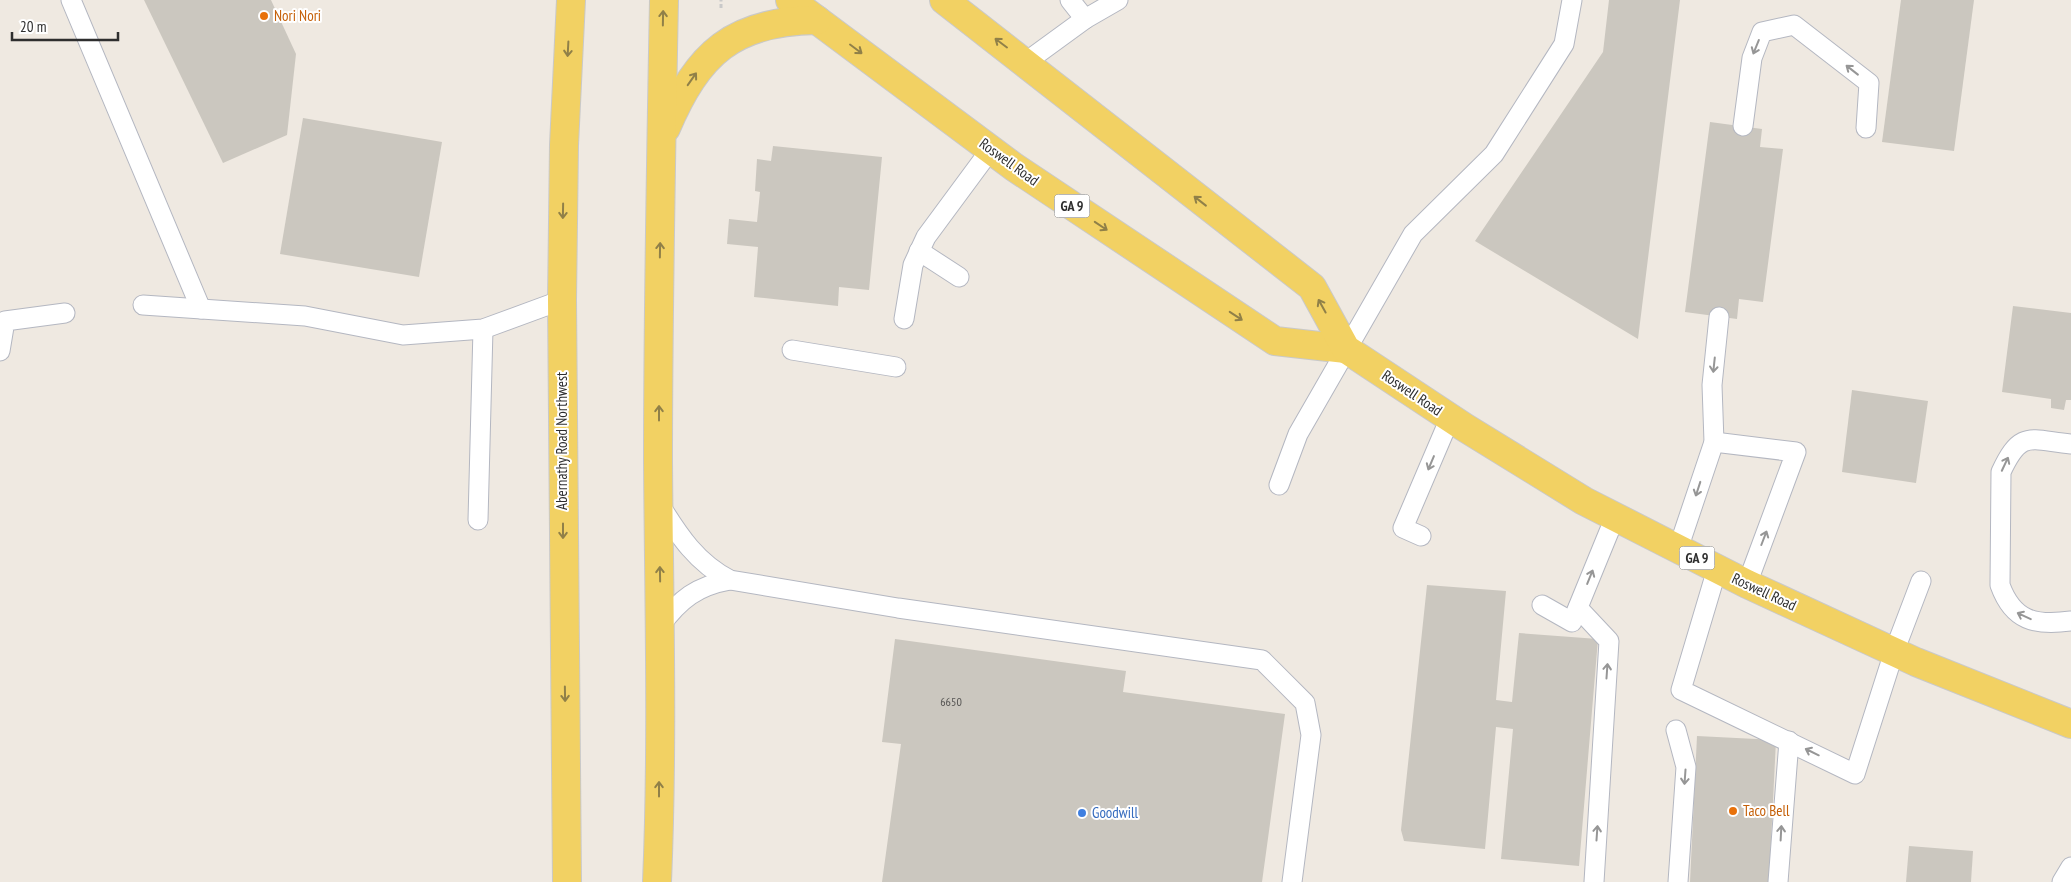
<svg xmlns="http://www.w3.org/2000/svg" width="2071" height="882" viewBox="0 0 2071 882" font-family="'PT Sans Narrow',sans-serif">
<style>
.building{fill:#cbc7bf}
.lines{fill:none;stroke-linecap:round;stroke-linejoin:round}
.lane-casing{stroke:#b4b7c1;stroke-width:21}
.primary-casing{stroke:#c9c9c9;stroke-width:30}
.path{stroke:#c9c9c9;stroke-width:3;stroke-dasharray:4 2.5;stroke-linecap:butt}
.lane{stroke:#fff;stroke-width:19}
.primary{stroke:#f2d163;stroke-width:28}
.oneway{stroke:#908048}
.oneway2{stroke:#969696}
.food-dot{fill:#e8710a;stroke:#fff;stroke-width:2}
.shop-dot{fill:#3f7fe0;stroke:#fff;stroke-width:2}
.labels{text-anchor:middle;stroke-width:4;stroke-linejoin:round;paint-order:stroke}
.number-label{font-size:12px;fill:#555452}
.shield{fill:#fff;stroke:#6d6d6d;stroke-width:1}
.shield-label{font-size:14px;font-weight:bold;fill:#2e2e2e}
.food-label{font-size:15px;fill:#c56008;stroke:#fff;text-anchor:start}
.street-label{font-size:15px;fill:#2e2e2e;stroke:#fff}
.shop-label{font-size:15px;fill:#366cbe;stroke:#fff;text-anchor:start}
</style>
<rect width="100%" height="100%" fill="#efe9e1"/>
<g class="building">
<path d="M144 0H271L296 54 287 135 223 163Z"/>
<path d="M1609 0H1680L1638 339 1475 241 1603 52Z"/>
<path d="M1901 0H1974L1954 151 1882 142Z"/>
<path d="M303 118 442 142 419 277 280 254Z"/>
<path d="M1710 122 1762 129 1760 147 1783 149 1763 302 1739 299 1737 319 1685 312Z"/>
<path d="M773 146 882 157 869 290 839 287 838 306 754 297 758 247 727 244 729 219 757 222 760 192 755 191 757 159 771 161Z"/>
<path d="M2013 306 2071 313V400H2066L2064 410 2051 408V399L2002 392Z"/>
<path d="M1852 390 1928 401 1916 483 1842 472Z"/>
<path d="M1427 585 1506 591 1496 700 1512 702 1519 633 1598 639 1579 866 1501 859 1513 729 1496 727 1485 849 1404 841 1401 830Z"/>
<path d="M895 639 1126 671 1123 692 1285 714 1262 882H882L901 744 882 742Z"/>
<path d="M1697 736 1776 740 1769 882H1690Z"/>
<path d="M1909 846 1973 851 1971 882H1906Z"/>
</g>
<g class="lines">
<defs>
<g id="lane">
<path d="M71 0 201 309"/>
<path d="M1070 0 1085 19"/>
<path d="M1026 62 1085 19 1118 0"/>
<path d="M1743 126 1752 58 1762 32 1794 25 1869 83 1866 128"/>
<path d="M919 251 959 277"/>
<path d="M143 305 305 316 403 335 483 329 562 300"/>
<path d="M904 319 913 265 926 237 991 149"/>
<path d="M792 350 896 367"/>
<path d="M0 351 5 321 65 313"/>
<path d="M1714 442 1796 452 1747 584"/>
<path d="M2071 444C2030 440 2021 429 2001 472L2000 585C2013 621 2035 626 2071 621"/>
<path d="M1279 485 1298 434 1413 234 1494 154 1564 44 1572 0"/>
<path d="M660 505C679 536 697 563 730 580L898 608 1262 660 1305 703 1311 735 1292 882"/>
<path d="M478 520 483 329"/>
<path d="M1421 536 1403 528 1450 418"/>
<path d="M1678 549 1714 442 1712 385 1719 317"/>
<path d="M1717 569 1681 690 1855 774 1894 652 1921 581"/>
<path d="M1542 605 1572 622 1615 517"/>
<path d="M1578 608 1609 641 1594 882"/>
<path d="M660 626C680 599 697 586 730 580"/>
<path d="M1676 730 1686 767 1678 882"/>
<path d="M1778 882 1789 741"/>
<path d="M2062 882 2071 867"/>
</g>
<g id="primary">
<path d="M790 0 1014 167 1275 341 1346 349"/>
<path d="M944 0 1312 287 1346 349 1464 427 1584 501 1747 584 1916 662 2071 724"/>
<path d="M666 128C698 53 733 21 817 20"/>
<path d="M567 882 562 300 564 145 571 0"/>
<path d="M657 882C663 742 659 601 658 461 658 307 661 154 664 0"/>
</g>
</defs>
<use href="#lane" class="lane-casing"/>
<use href="#primary" class="primary-casing"/>
<path class="path" d="M721 8V0"/>
<use href="#lane" class="lane"/>
<use href="#primary" class="primary"/>
</g>
<defs><path id="oneway-shaft" d="M-6 0H5M1.5-3L5.5 0L1.5 3" fill="none" stroke-width="1.6" stroke-linecap="round" stroke-linejoin="round" transform="scale(1.25)"/></defs>
<g class="oneway">
<use href="#oneway-shaft" transform="translate(663 18) rotate(-89)"/>
<use href="#oneway-shaft" transform="translate(1001 43) rotate(-143)"/>
<use href="#oneway-shaft" transform="translate(568 49) rotate(93)"/>
<use href="#oneway-shaft" transform="translate(856 49) rotate(37)"/>
<use href="#oneway-shaft" transform="translate(692 79) rotate(-55)"/>
<use href="#oneway-shaft" transform="translate(1200 201) rotate(-142)"/>
<use href="#oneway-shaft" transform="translate(563 211) rotate(91)"/>
<use href="#oneway-shaft" transform="translate(1101 226) rotate(34)"/>
<use href="#oneway-shaft" transform="translate(660 250) rotate(-89)"/>
<use href="#oneway-shaft" transform="translate(1322 306) rotate(-119)"/>
<use href="#oneway-shaft" transform="translate(1236 316) rotate(33)"/>
<use href="#oneway-shaft" transform="translate(659 413) rotate(-90)"/>
<use href="#oneway-shaft" transform="translate(563 531) rotate(90)"/>
<use href="#oneway-shaft" transform="translate(660 574) rotate(-91)"/>
<use href="#oneway-shaft" transform="translate(565 694) rotate(89)"/>
<use href="#oneway-shaft" transform="translate(659 789) rotate(-90)"/>
</g>
<g class="oneway2">
<use href="#oneway-shaft" transform="translate(1756 47) rotate(112)"/>
<use href="#oneway-shaft" transform="translate(1852 70) rotate(-142)"/>
<use href="#oneway-shaft" transform="translate(1714 365) rotate(96)"/>
<use href="#oneway-shaft" transform="translate(1431 463) rotate(113)"/>
<use href="#oneway-shaft" transform="translate(2005 464) rotate(-65)"/>
<use href="#oneway-shaft" transform="translate(1698 489) rotate(108)"/>
<use href="#oneway-shaft" transform="translate(1764 538) rotate(-69)"/>
<use href="#oneway-shaft" transform="translate(1590 577) rotate(-68)"/>
<use href="#oneway-shaft" transform="translate(2024 616) rotate(-155)"/>
<use href="#oneway-shaft" transform="translate(1607 671) rotate(-86)"/>
<use href="#oneway-shaft" transform="translate(1812 752) rotate(-154)"/>
<use href="#oneway-shaft" transform="translate(1685 777) rotate(94)"/>
<use href="#oneway-shaft" transform="translate(1597 833) rotate(-86)"/>
<use href="#oneway-shaft" transform="translate(1781 833) rotate(-87)"/>
</g>
<g class="food-dot">
<circle cx="264" cy="16" r="5"/>
<circle cx="1733" cy="811" r="5"/>
</g>
<circle class="shop-dot" cx="1082" cy="813" r="5"/>
<g class="labels">
<g class="number-label">
<text x="951" y="706">6650</text>
</g>
<g class="shield">
<rect x="1054.5" y="194.5" width="35" height="23" rx="4"/>
<rect x="1679.5" y="546.5" width="35" height="23" rx="4"/>
</g>
<g class="shield-label">
<text x="1072" y="211">GA 9</text>
<text x="1697" y="563">GA 9</text>
</g>
<g class="food-label">
<text x="274" y="21">Nori Nori</text>
<text x="1743" y="816">Taco Bell</text>
</g>
<g class="street-label">
<text transform="translate(1009 162) rotate(36)" y="5">Roswell Road</text>
<text transform="translate(1412 393) rotate(34)" y="5">Roswell Road</text>
<text transform="translate(562 441) rotate(-90)" y="5">Abernathy Road Northwest</text>
<text transform="translate(1764 592) rotate(25)" y="5">Roswell Road</text>
</g>
<g class="shop-label">
<text x="1092" y="818">Goodwill</text>
</g>
</g>
<path d="M12 32v8h106v-8" fill="none" stroke="#2e2e2e" stroke-width="2.5"/>
<text x="20" y="32" font-size="15" fill="#2e2e2e" stroke="#ffffff" stroke-width="4" paint-order="stroke">20 m</text>
</svg>
